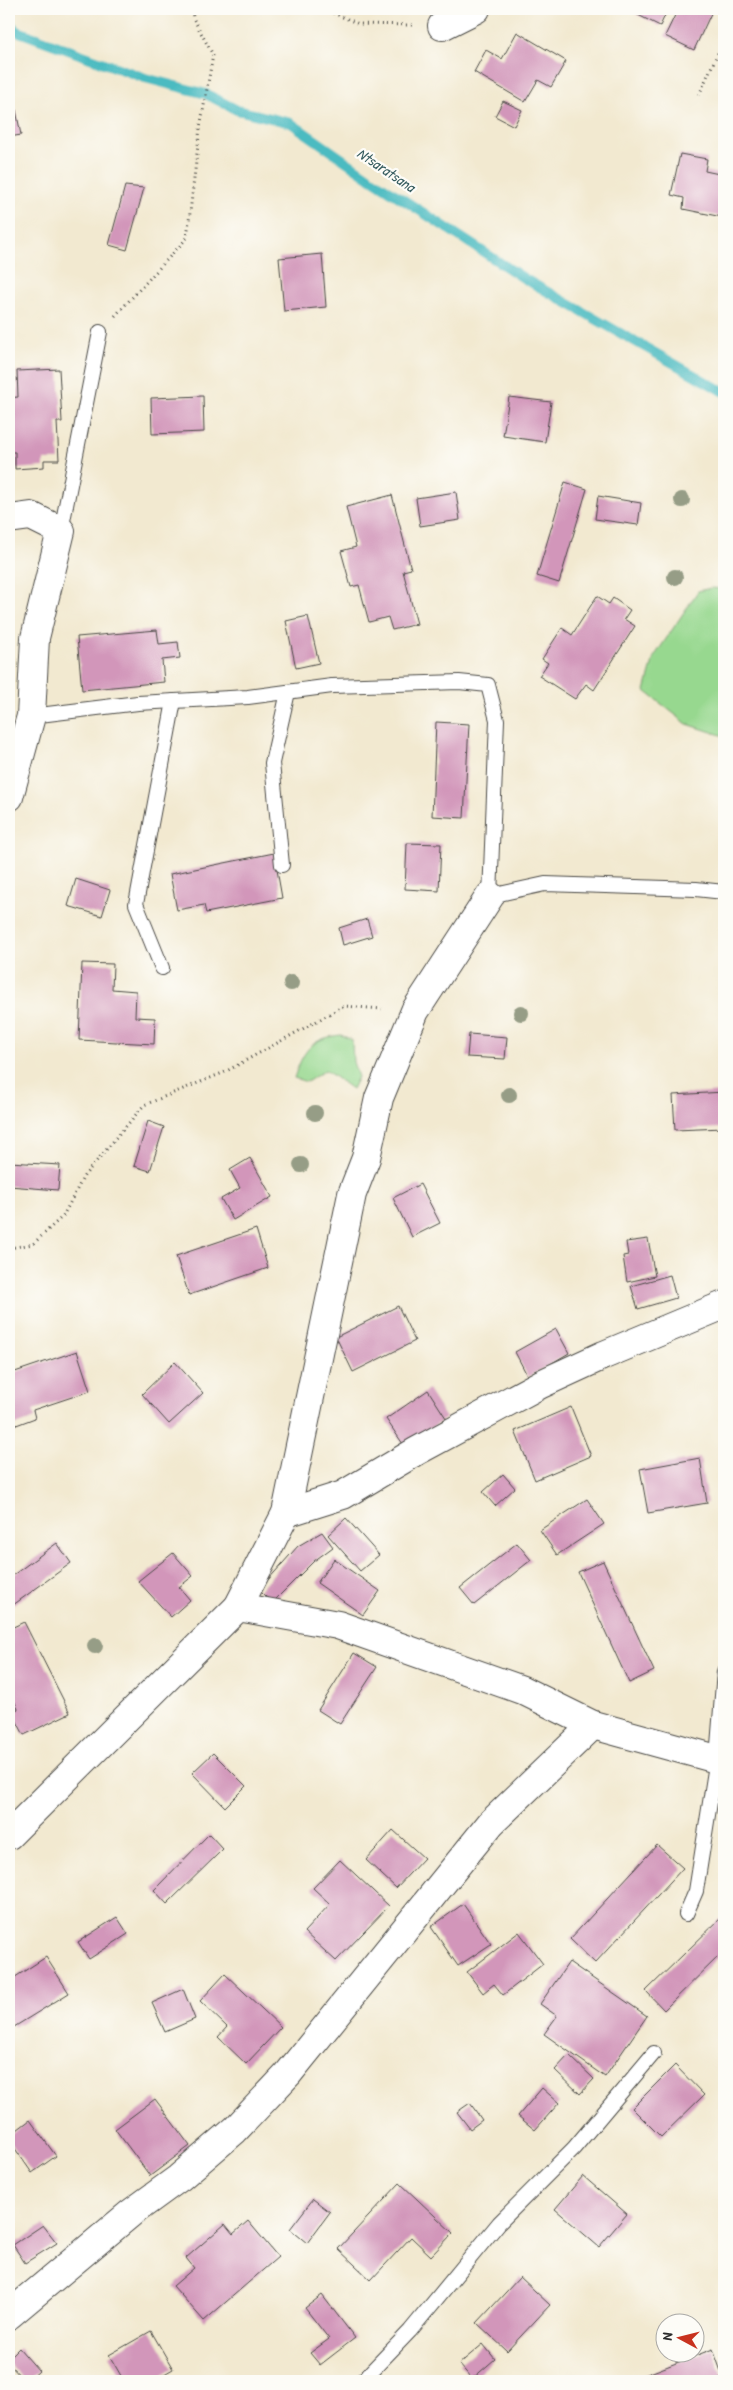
<svg xmlns="http://www.w3.org/2000/svg" width="733" height="2390" viewBox="0 0 733 2390" font-family="'Patrick Hand',sans-serif">
<style>
.green{fill:#97d88f;stroke:#61825d}
.lines{fill:none;stroke-linecap:round;stroke-linejoin:round}
.stream{stroke:#4cbbc1;stroke-width:10}
.building{fill:#d296ba}
.service-casing{stroke:#494844;stroke-width:16}
.minor-casing{stroke:#494844;stroke-width:30}
.path{stroke:#494844;stroke-width:3;stroke-dasharray:1 4;stroke-linecap:butt}
.service{stroke:#fff;stroke-width:14}
.minor{stroke:#fff;stroke-width:28}
.tree{fill:#969d86}
.labels{text-anchor:middle;stroke-width:4.5;stroke-linejoin:round;paint-order:stroke}
.water-label{font-size:15px;font-style:italic;fill:#375d60;stroke:#fdfcf7}
</style>
<rect width="100%" height="100%" fill="#fdfcf7"/>
<filter id="ink" filterUnits="userSpaceOnUse"><feTurbulence type="fractalNoise" baseFrequency=".02" numOctaves="2"/><feDisplacementMap in="SourceGraphic" scale="10" xChannelSelector="R" yChannelSelector="G"/><feConvolveMatrix kernelMatrix="1 2 1 2 8 2 1 2 1" color-interpolation-filters="sRGB"/></filter>
<filter id="wash" filterUnits="userSpaceOnUse"><feTurbulence type="fractalNoise" baseFrequency=".0096" numOctaves="4" result="noise"/><feDisplacementMap in="SourceGraphic" scale="20" xChannelSelector="R" yChannelSelector="G"/><feGaussianBlur stdDeviation="1.12" result="paint"/><feColorMatrix in="noise" values="0 0 0 0 0 0 0 0 0 0 0 0 0 0 0 0 0 1.4 0 .05"/><feComposite in="paint" operator="in"/></filter>
<g filter="url(#wash)">
<rect width="100%" height="100%" fill="#f2e9d0"/>
<g class="green">
<path d="M711 588 724 589V736L687 724 645 691 654 657 698 591Z"/>
<path d="M341 1035 352 1040 353 1062 358 1077 352 1089 325 1070 307 1082 294 1078C303 1051 311 1038 341 1035Z"/>
</g>
<g class="lines">
<path class="stream" d="M9 23 17 31 145 78 206 94 237 110 291 123 370 178 525 279 724 392"/>
</g>
<g id="blocks">
<g class="building">
<path d="M626 9H668L660 26Z"/>
<path d="M678 9H713L694 50 665 36Z"/>
<path d="M517 32 566 61 551 87 538 80 525 102 474 72 486 50 502 59Z"/>
<path d="M503 101 522 110 514 126 495 116Z"/>
<path d="M16 110 21 135 9 137V112Z"/>
<path d="M680 154 707 159 705 171 724 175 722 217 683 209 684 198 671 195Z"/>
<path d="M125 186 144 188 127 250 109 245Z"/>
<path d="M322 254 326 307 284 311 279 258Z"/>
<path d="M59 369 62 422H57L59 460H44V467L15 469V452H9V398L18 397 17 371Z"/>
<path d="M203 396 204 432 152 434 151 398Z"/>
<path d="M509 397 551 402 545 442 503 436Z"/>
<path d="M565 482 587 489 559 583 537 576Z"/>
<path d="M456 492 460 520 420 526 416 498Z"/>
<path d="M392 495 411 569 403 571 417 624 392 630 388 617 369 622 359 585 351 587 341 551 356 547 346 507Z"/>
<path d="M598 496 641 503 638 525 595 519Z"/>
<path d="M597 596 609 604 613 598 630 610 624 619 635 626 594 690 586 684 575 699 539 676 548 663 542 659 562 628 572 635Z"/>
<path d="M308 616 319 663 296 668 286 621Z"/>
<path d="M157 630 159 644 178 642 180 658 162 660 164 682 82 690 77 637Z"/>
<path d="M436 722 469 724 464 818 432 816Z"/>
<path d="M407 843 441 844 439 891 405 889Z"/>
<path d="M274 853 282 898 206 913 204 905 177 910 170 874Z"/>
<path d="M76 879 110 890 102 916 68 906Z"/>
<path d="M367 919 372 936 343 945 339 928Z"/>
<path d="M82 963 113 964 112 989 136 991 135 1017 155 1018 154 1044 79 1040Z"/>
<path d="M469 1034 507 1037 505 1059 467 1057Z"/>
<path d="M724 1092V1128L675 1130 673 1095Z"/>
<path d="M148 1121 164 1127 150 1171 134 1166Z"/>
<path d="M250 1158 272 1197 233 1220 221 1199 240 1188 230 1170Z"/>
<path d="M9 1162 60 1165 58 1190 9 1186Z"/>
<path d="M420 1184 440 1223 412 1237 393 1198Z"/>
<path d="M256 1229 268 1268 189 1295 176 1256Z"/>
<path d="M648 1239 655 1276 627 1282 623 1256 628 1255 626 1242Z"/>
<path d="M670 1275 676 1298 638 1309 631 1286Z"/>
<path d="M398 1306 415 1341 353 1372 336 1337Z"/>
<path d="M556 1329 569 1353 528 1377 515 1352Z"/>
<path d="M77 1351 90 1391 33 1410 35 1418 11 1427 9 1374Z"/>
<path d="M175 1362 203 1393 169 1424 142 1394Z"/>
<path d="M428 1390 446 1418 405 1447 386 1419Z"/>
<path d="M571 1407 591 1456 535 1480 515 1431Z"/>
<path d="M700 1458 707 1503 648 1513 640 1469Z"/>
<path d="M503 1474 515 1488 495 1506 483 1492Z"/>
<path d="M587 1499 604 1524 557 1555 540 1530Z"/>
<path d="M346 1518 379 1555 360 1571 328 1535Z"/>
<path d="M322 1532 333 1547 314 1561 272 1603 259 1590 298 1546Z"/>
<path d="M57 1543 71 1563 9 1608V1578Z"/>
<path d="M517 1543 531 1560 474 1605 460 1588Z"/>
<path d="M173 1553 193 1576 179 1587 190 1600 171 1617 138 1581Z"/>
<path d="M334 1559 380 1591 363 1615 317 1583Z"/>
<path d="M603 1561 654 1671 629 1683 578 1572Z"/>
<path d="M24 1622 70 1713 24 1735 12 1712 18 1709 12 1696 9 1698V1629Z"/>
<path d="M354 1653 377 1667 340 1724 318 1710Z"/>
<path d="M213 1753 246 1786 225 1807 192 1773Z"/>
<path d="M393 1830 424 1858 396 1888 366 1860Z"/>
<path d="M209 1834 223 1849 167 1904 154 1890Z"/>
<path d="M657 1845 683 1868 595 1963 570 1939Z"/>
<path d="M340 1860 389 1906 336 1961 304 1932 330 1904 313 1888Z"/>
<path d="M463 1904 491 1944 458 1966 431 1927Z"/>
<path d="M724 1915V1951L664 2010 646 1991Z"/>
<path d="M117 1917 128 1934 89 1959 78 1942Z"/>
<path d="M519 1932 543 1964 503 1995 494 1984 483 1993 467 1972Z"/>
<path d="M46 1957 69 1993 14 2027 9 2019V1981Z"/>
<path d="M569 1962 647 2016 605 2077 544 2034 557 2016 540 2004Z"/>
<path d="M225 1974 281 2027 246 2064 218 2037 227 2027 200 2001Z"/>
<path d="M183 1989 195 2019 165 2032 152 2003Z"/>
<path d="M569 2055 594 2079 580 2094 555 2070Z"/>
<path d="M675 2065 704 2095 661 2137 632 2108Z"/>
<path d="M542 2088 559 2103 535 2130 518 2116Z"/>
<path d="M155 2099 190 2146 150 2176 115 2129Z"/>
<path d="M470 2103 482 2120 470 2129 457 2112Z"/>
<path d="M30 2120 56 2156 32 2173 9 2140V2136Z"/>
<path d="M583 2176 627 2214 599 2247 555 2209Z"/>
<path d="M400 2183 453 2233 431 2256 411 2237 371 2280 338 2249Z"/>
<path d="M313 2199 330 2212 307 2243 290 2229Z"/>
<path d="M248 2221 278 2257 204 2321 173 2286 194 2268 186 2258 225 2224 233 2234Z"/>
<path d="M43 2225 57 2243 25 2263 13 2245Z"/>
<path d="M520 2277 550 2305 507 2351 477 2323Z"/>
<path d="M322 2295 355 2338 320 2365 310 2353 329 2339 305 2308Z"/>
<path d="M151 2331 173 2369 152 2381H124L109 2355Z"/>
<path d="M483 2344 495 2359 472 2379 459 2364Z"/>
<path d="M19 2348 39 2371 28 2381H25L9 2364V2358Z"/>
<path d="M713 2349 723 2377 711 2381H629Z"/>
</g>
</g>
</g>
<g filter="url(#ink)">
<use href="#blocks" fill-opacity="0" stroke="#494844" stroke-width="1"/>
<g class="lines">
<defs>
<g id="service">
<path d="M61 531 100 332"/>
<path d="M31 716 138 703 248 697 332 686 459 682 488 685 497 720 490 896 545 884 696 889 724 892"/>
<path d="M282 865 272 763 288 692"/>
<path d="M162 968 136 904 174 701"/>
<path d="M686 1914 696 1891 717 1758 724 1671"/>
<path d="M362 2381 410 2331 499 2223 574 2148 654 2053"/>
</g>
<g id="minor">
<path d="M442 26 476 9"/>
<path d="M9 519 31 516 61 531 35 638 31 716 9 797"/>
<path d="M286 1513 343 1495 417 1451 541 1384 604 1355 724 1305"/>
<path d="M238 1607 286 1513 352 1194 366 1158 379 1098 415 1011 490 896"/>
<path d="M9 1835 238 1607 338 1625 522 1690 593 1725 724 1761"/>
<path d="M9 2315 131 2213 179 2178 235 2130 288 2074 491 1823 593 1725"/>
</g>
</defs>
<use href="#service" class="service-casing"/>
<use href="#minor" class="minor-casing"/>
<g class="path">
<path d="M324 9 359 24 412 25"/>
<path d="M699 95 724 39"/>
<path d="M115 316 187 238 200 128 213 55 193 18 192 9"/>
<path d="M9 1248 33 1244 63 1216 84 1176 144 1105 225 1072 344 1006 382 1009"/>
</g>
<use href="#service" class="service"/>
<use href="#minor" class="minor"/>
</g>
<g class="tree">
<circle cx="682" cy="500" r="8"/>
<circle cx="675" cy="577" r="8"/>
<circle cx="291" cy="983" r="8"/>
<circle cx="521" cy="1013" r="8"/>
<circle cx="509" cy="1095" r="8"/>
<circle cx="315" cy="1113" r="8"/>
<circle cx="301" cy="1165" r="8"/>
<circle cx="95" cy="1646" r="8"/>
</g>
</g>
<g class="labels">
<g class="water-label">
<text transform="translate(386 170) rotate(34)" y="5">Ntsaratsana</text>
</g>
</g>
<rect width="733" height="2390" fill="none" stroke="#fdfcf7" stroke-width="30"/>
<g transform="translate(680 2338) rotate(277)"><circle r="24" fill="#fdfcf7" stroke="#a9a8a5"/>
<path d="M0-4L9 19L0 12L-9 19Z" fill="#c8321e"/>
<text y="-8" font-size="14" font-weight="bold" text-anchor="middle" fill="#2b2b2b">N</text>
</g>
</svg>
